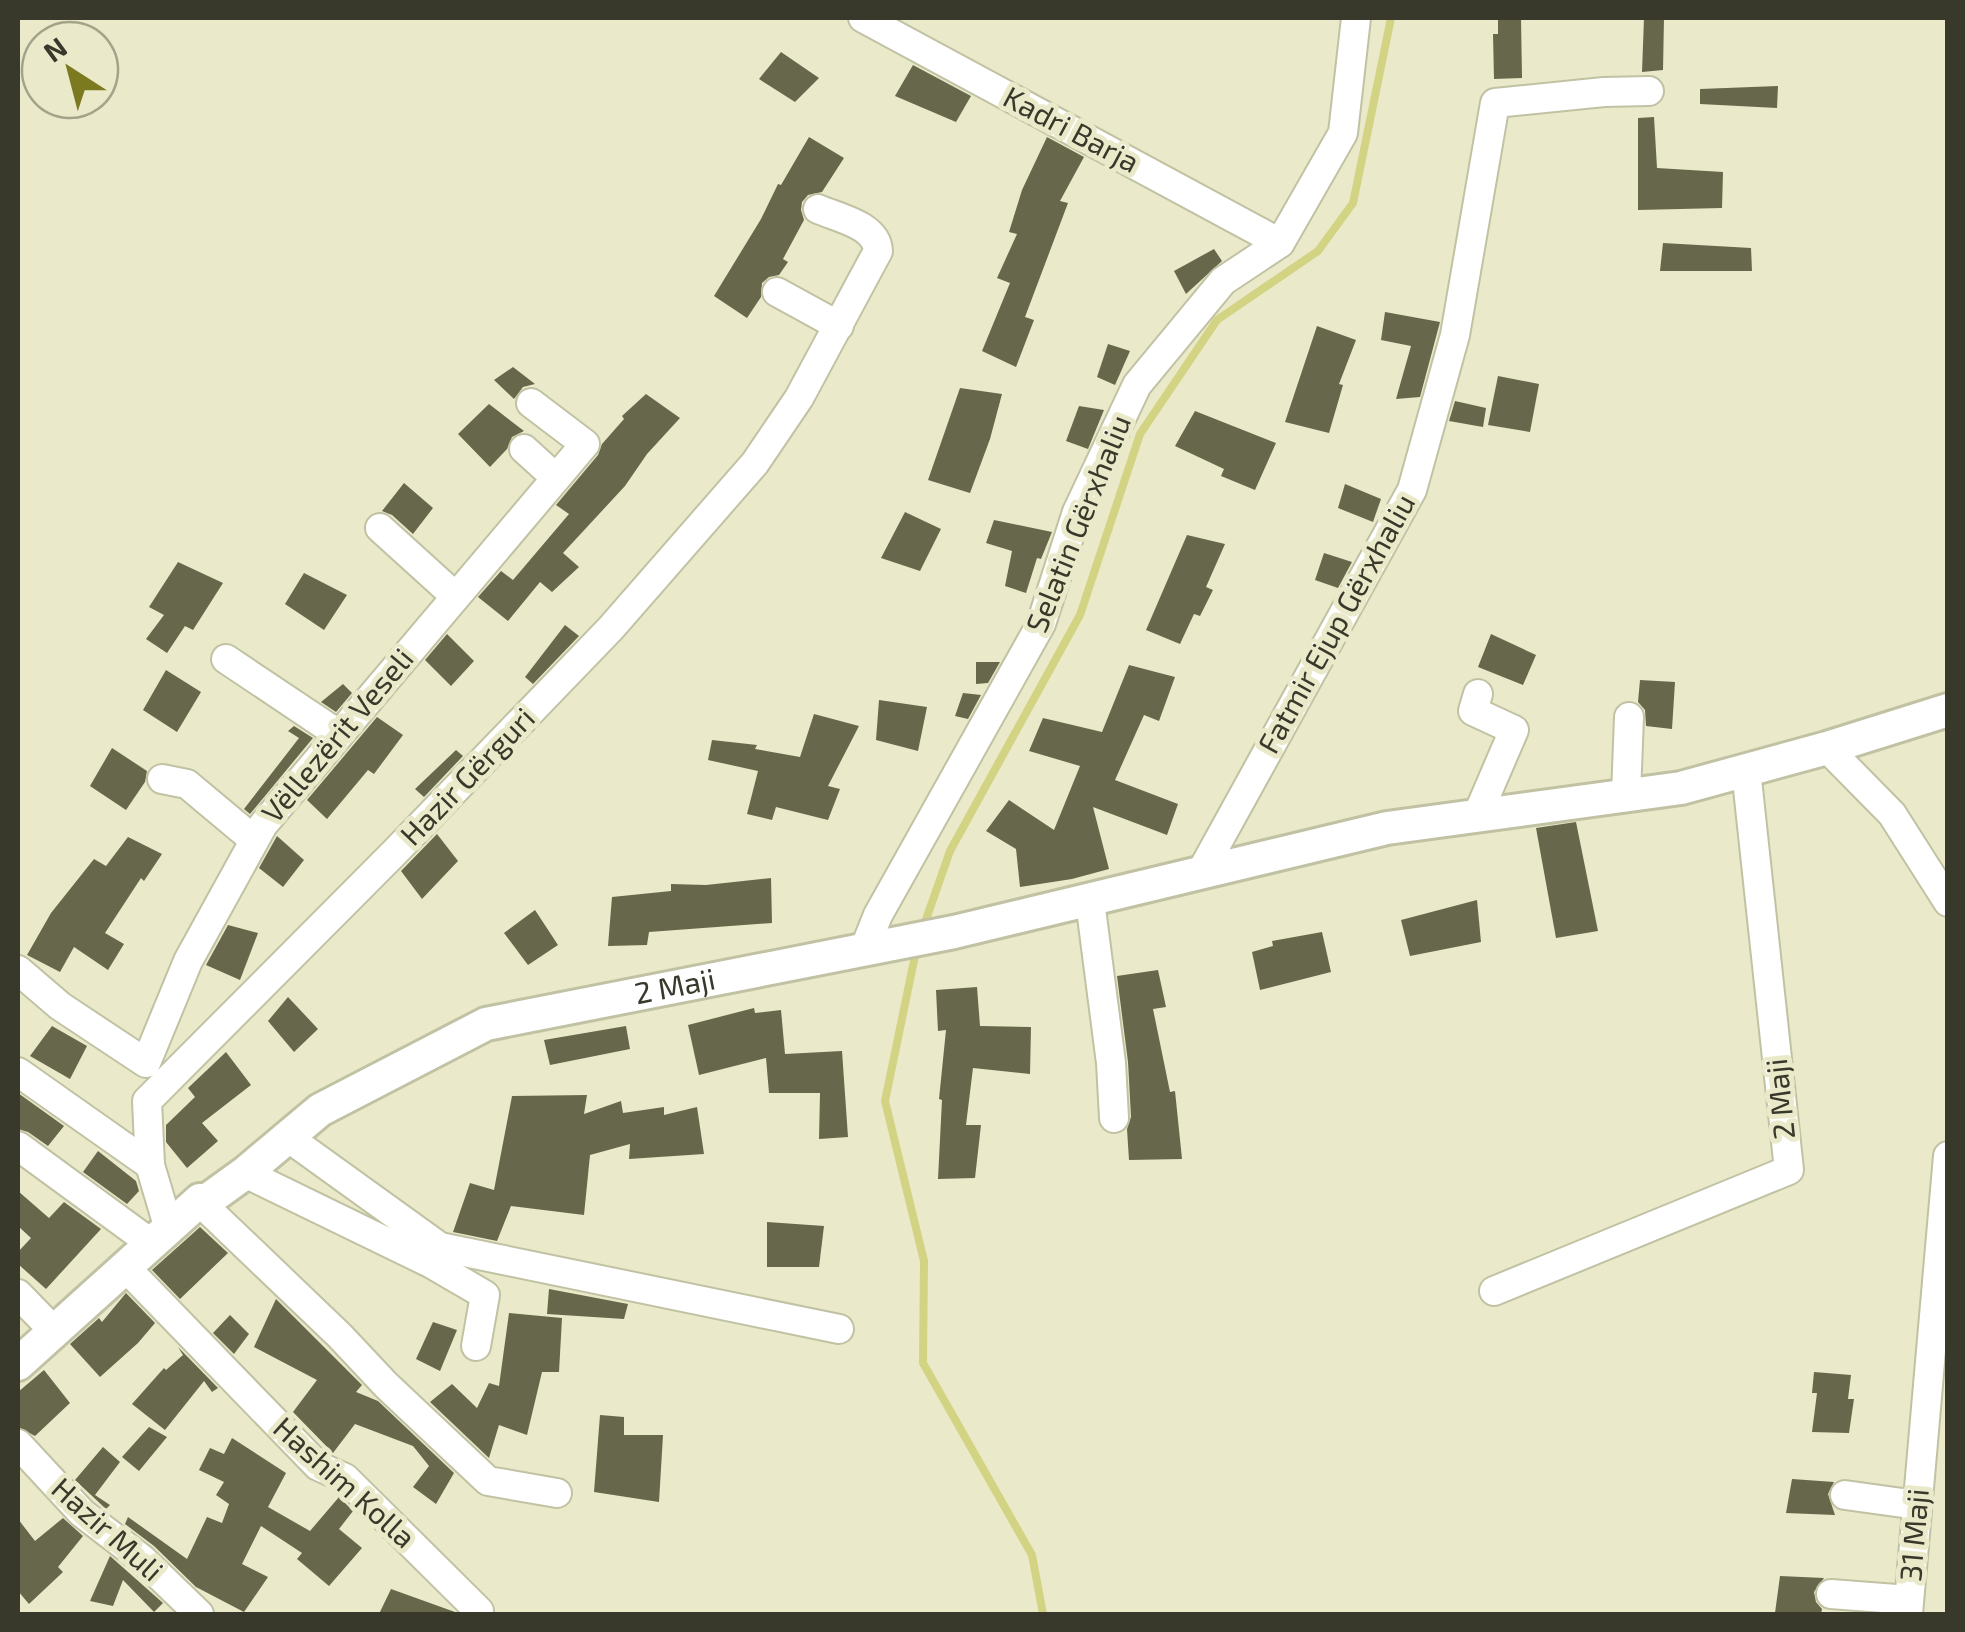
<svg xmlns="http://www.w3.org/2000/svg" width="1965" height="1632" viewBox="0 0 1965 1632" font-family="'Exo 2',sans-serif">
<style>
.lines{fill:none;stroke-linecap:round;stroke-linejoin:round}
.stream{stroke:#d3d384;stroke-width:8}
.building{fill:#67674b}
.minor-casing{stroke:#c1c2a3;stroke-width:32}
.tertiary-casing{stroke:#c1c2a3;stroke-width:38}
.minor{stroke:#fff;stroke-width:28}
.tertiary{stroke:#fff;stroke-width:32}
.labels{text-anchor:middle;stroke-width:10;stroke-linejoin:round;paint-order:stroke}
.street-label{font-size:30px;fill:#38382b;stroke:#eaeaca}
</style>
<rect width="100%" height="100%" fill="#eaeaca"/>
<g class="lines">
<g class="stream">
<path d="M923 928 950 851 1080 615 1140 434 1217 320 1318 251 1353 203 1391 18"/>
<path d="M917 946 885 1101 924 1261 923 1363 1032 1555 1043 1614"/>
</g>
</g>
<g class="building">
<path d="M1498 18H1521L1522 78 1494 79 1493 34H1498Z"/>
<path d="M1644 18H1664L1663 70 1642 72Z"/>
<path d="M781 52 819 78 795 102 759 79Z"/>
<path d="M913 65 971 96 956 122 895 96Z"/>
<path d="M1778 86 1777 108 1700 104V89Z"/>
<path d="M1654 117 1657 168 1723 172 1722 208 1638 210V118Z"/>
<path d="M809 137 844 158 822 192 808 195 802 202 801 210 804 220 783 259 788 262 779 275 769 277 762 283 761 297 747 318 714 296 761 219 778 184 781 185Z"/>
<path d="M1047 137 1084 157 1060 201 1068 203 1025 317 1034 320 1016 367 982 351 1010 283 997 278 1017 234 1009 232 1022 190Z"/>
<path d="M1663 243 1751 248 1752 271H1660Z"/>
<path d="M1214 249 1222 261 1186 294 1174 271Z"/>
<path d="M1385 312 1440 322 1420 397 1396 399 1411 346 1381 340Z"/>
<path d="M1317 326 1356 340 1339 384 1343 385 1329 433 1285 422Z"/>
<path d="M1108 344 1130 351 1115 385 1097 377Z"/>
<path d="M513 367 535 384 523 387 514 399 494 380Z"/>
<path d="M1498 376 1539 384 1530 432 1488 425Z"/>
<path d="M960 388 1002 394 990 439 970 493 928 480Z"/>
<path d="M646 394 680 418 647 454 625 486 563 553 579 567 552 592 540 582 508 621 478 597 501 571 513 580 569 514 556 505 598 455 602 444 624 419 622 416Z"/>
<path d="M1455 401 1486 408 1483 427 1449 421Z"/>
<path d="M489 404 524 431 512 437 507 449 490 467 458 434Z"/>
<path d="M1079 406 1104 410 1088 449 1066 441Z"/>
<path d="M1195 411 1276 443 1255 490 1221 476 1224 469 1175 446Z"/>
<path d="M404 483 433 508 413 534 392 515 382 511Z"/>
<path d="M1345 484 1381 499 1373 522 1338 508Z"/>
<path d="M905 512 941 529 920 571 881 558Z"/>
<path d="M994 520 1052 532 1041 559 1037 558 1026 593 1005 586 1012 551 986 543Z"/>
<path d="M1187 535 1225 544 1206 587 1213 590 1200 616 1194 614 1180 644 1146 630Z"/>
<path d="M1324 553 1352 562 1338 588 1315 580Z"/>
<path d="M178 562 223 583 193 630 185 626 167 653 146 639 164 615 149 607Z"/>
<path d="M304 573 347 595 324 630 285 604Z"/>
<path d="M565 625 579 636 533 684 525 677Z"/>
<path d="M447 634 474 661 451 686 425 660Z"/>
<path d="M1491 634 1536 655 1523 685 1478 667Z"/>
<path d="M976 662H1000L988 683 976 684Z"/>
<path d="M1129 665 1175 677 1159 721 1144 715 1115 780 1178 804 1167 835 1093 807 1109 869 1072 879 1020 887 1016 849 986 831 1009 800 1054 830 1080 766 1029 751 1043 718 1102 732Z"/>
<path d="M166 670 201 692 177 732 143 710Z"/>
<path d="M1640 680 1675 682 1672 729 1646 726 1645 710 1638 702Z"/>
<path d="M343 684 352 693 336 712 321 702Z"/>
<path d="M963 693 981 695 968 719 955 716Z"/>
<path d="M879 700 927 707 918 751 876 740Z"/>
<path d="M814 714 859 726 828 786 840 789 828 820 776 807 772 820 747 814 758 771 708 760 712 740 757 745 755 749 800 757Z"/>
<path d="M377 717 403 735 374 774 368 770 327 819 307 800Z"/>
<path d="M294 726 313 738 250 814 244 809 299 738 288 731Z"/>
<path d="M112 748 147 771 145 782 126 810 90 786Z"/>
<path d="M456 750 463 756 424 797 415 789Z"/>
<path d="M1576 822 1598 931 1556 938 1536 828Z"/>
<path d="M437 834 458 861 422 899 401 871Z"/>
<path d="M277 836 304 860 283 887 259 868Z"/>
<path d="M128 837 162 854 144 881 141 878 105 933 124 944 108 970 74 947 60 972 27 955 51 913 94 859 106 866Z"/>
<path d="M771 878 772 923 649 932 647 945 608 946 612 897 671 891V884L706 885Z"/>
<path d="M1477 900 1481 942 1410 956 1401 920Z"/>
<path d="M535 910 558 945 528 965 504 933Z"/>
<path d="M228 925 258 933 240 980 206 965Z"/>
<path d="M1322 932 1331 972 1260 990 1252 952 1273 946 1272 941Z"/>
<path d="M1158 970 1166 1007 1153 1009 1170 1092 1175 1091 1182 1159 1129 1160 1127 1129 1131 1117 1128 1062 1117 976Z"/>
<path d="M977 987 980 1026 1031 1027 1030 1074 973 1068 966 1125H981L975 1178 938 1179 942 1100 939 1099 946 1030 938 1031 936 990Z"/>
<path d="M288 997 318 1029 294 1052 268 1021Z"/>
<path d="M754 1008 755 1013 781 1010 785 1054 842 1051 848 1137 819 1139 820 1093H769L766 1058 699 1075 688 1025Z"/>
<path d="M52 1026 87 1046 70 1079 30 1056Z"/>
<path d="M626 1026 630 1049 550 1065 544 1040Z"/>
<path d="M226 1052 251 1085 202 1123 218 1141 187 1168 166 1142V1125L195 1097 188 1088Z"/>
<path d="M18 1093 64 1126 48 1146 28 1132 18 1129Z"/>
<path d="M587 1095 584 1114 621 1101 623 1113 664 1107V1115L697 1107 704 1154 629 1159 630 1144 590 1155 584 1215 511 1206 497 1241 453 1232 470 1183 494 1190 512 1096Z"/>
<path d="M98 1151 136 1181 139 1191 127 1204 83 1172Z"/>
<path d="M18 1191 49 1218 64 1202 101 1229 46 1289 18 1264V1252L31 1238 18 1226Z"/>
<path d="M767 1222 824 1226 819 1267H767Z"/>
<path d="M200 1227 228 1253 180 1299 152 1270Z"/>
<path d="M549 1289 628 1304 624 1319 547 1314Z"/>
<path d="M126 1293 155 1323 138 1343 100 1377 70 1344 99 1318 102 1322Z"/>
<path d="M276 1299 362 1385 356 1392 378 1401 454 1473 436 1504 413 1487 429 1466 413 1446 355 1424 333 1453 293 1412 317 1380 254 1347Z"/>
<path d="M509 1313 562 1318 559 1372H542L527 1435 499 1425 489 1458 430 1402 452 1384 477 1408 489 1383 499 1386Z"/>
<path d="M230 1315 249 1334 234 1354 213 1333Z"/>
<path d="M433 1322 457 1330 440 1371 416 1359Z"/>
<path d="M178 1347 218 1388 212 1392 204 1381 165 1430 132 1404 164 1368 166 1370 183 1355Z"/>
<path d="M44 1370 70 1403 35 1436 18 1427V1392Z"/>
<path d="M1814 1372 1851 1375 1848 1399H1854L1849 1433 1812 1432 1817 1393H1812Z"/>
<path d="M600 1415 624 1417V1435H663L659 1502 594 1492Z"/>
<path d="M149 1427 167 1437 139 1471 122 1457Z"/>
<path d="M232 1438 286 1473 268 1507 310 1531 339 1497 353 1511 339 1529 362 1548 329 1586 297 1559 302 1553 261 1526 242 1564 268 1577 244 1612 196 1587 154 1546 125 1524 128 1517 187 1559 207 1517 222 1523 229 1504 216 1495 224 1482 199 1470 210 1448 224 1454Z"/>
<path d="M103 1447 120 1462 95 1495 110 1505 106 1509 75 1480Z"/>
<path d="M1792 1479 1834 1482 1828 1494 1835 1515 1786 1513Z"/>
<path d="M63 1518 83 1536 58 1567 63 1572 29 1604 18 1591V1519L35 1541Z"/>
<path d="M110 1556 163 1603 154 1612 123 1580 113 1606 90 1601Z"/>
<path d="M1780 1576 1824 1578 1814 1592 1816 1602 1822 1609 1821 1614 1775 1613Z"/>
<path d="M391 1589 455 1612 454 1614H379Z"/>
</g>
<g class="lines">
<defs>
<g id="minor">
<path d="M863 18 1280 243"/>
<path d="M777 292 839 326"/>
<path d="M524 449 556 478"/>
<path d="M380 528 455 596"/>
<path d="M226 659 338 734"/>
<path d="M1827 748 1892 814 1948 902"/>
<path d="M162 779 187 784 254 840"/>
<path d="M1626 795 1629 717"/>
<path d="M1477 816 1514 730 1473 711 1478 694"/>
<path d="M1200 874 1412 490 1455 335 1495 103 1604 92 1649 91"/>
<path d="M1090 901 1111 1063 1114 1118"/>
<path d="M864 950 878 915 1041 624 1077 512 1137 385 1223 281 1280 243 1343 133 1356 18"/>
<path d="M18 970 60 1006 146 1063 188 961 263 825 585 444 531 403"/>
<path d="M18 1072 150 1165"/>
<path d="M286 1136 440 1247 839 1329"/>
<path d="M18 1146 152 1244"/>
<path d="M245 1173 430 1263 485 1295 476 1346"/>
<path d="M202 1204 340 1336 386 1385 488 1481 557 1493"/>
<path d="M169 1229 150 1165 147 1101 394 853 611 628 755 463 799 398 878 251C877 225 838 218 818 209"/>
<path d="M127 1269 318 1466 345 1478 479 1611"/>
<path d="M1494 1291 1789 1170 1746 770"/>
<path d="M18 1294 54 1331"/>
<path d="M18 1444 82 1513 142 1559 199 1614"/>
<path d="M1845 1495 1917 1505"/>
<path d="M1831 1594 1909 1600"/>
<path d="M1908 1614 1948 1156"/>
</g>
<g id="tertiary">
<path id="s1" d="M18 1364 200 1200 202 1204 245 1173 320 1110 486 1024 954 932 1387 828 1681 788 1827 748 1948 710"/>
</g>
</defs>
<use href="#minor" class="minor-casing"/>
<use href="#tertiary" class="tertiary-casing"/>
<use href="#minor" class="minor"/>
<use href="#tertiary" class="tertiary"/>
</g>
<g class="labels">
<g class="street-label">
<text transform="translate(1071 130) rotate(28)" y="10">Kadri Barja</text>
<text transform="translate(1079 524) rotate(-68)" y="10">Selatin Gërxhaliu</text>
<text transform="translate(1337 624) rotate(-61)" y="10">Fatmir Ejup Gërxhaliu</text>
<text transform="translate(338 736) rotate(-50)" y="10">Vëllezërit Veseli</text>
<text transform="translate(468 777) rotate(-46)" y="10">Hazir Gërguri</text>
<text dy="10" stroke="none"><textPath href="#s1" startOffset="780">2 Maji</textPath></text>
<text transform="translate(1781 1099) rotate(-96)" y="10">2 Maji</text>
<text transform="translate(344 1483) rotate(42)" y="10">Hashim Kolla</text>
<text transform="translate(107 1530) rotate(42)" y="10">Hazir Muli</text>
<text transform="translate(1915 1535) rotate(-85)" y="10">31 Maji</text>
</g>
</g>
<rect width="1965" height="1632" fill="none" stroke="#38382b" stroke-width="40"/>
<g transform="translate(70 70) rotate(324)"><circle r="48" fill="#eaeaca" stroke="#a3a38a" stroke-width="2.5"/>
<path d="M0-8L18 38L0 25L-18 38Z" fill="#7c7a20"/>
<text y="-15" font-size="28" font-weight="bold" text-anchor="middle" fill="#38382b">N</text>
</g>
</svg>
